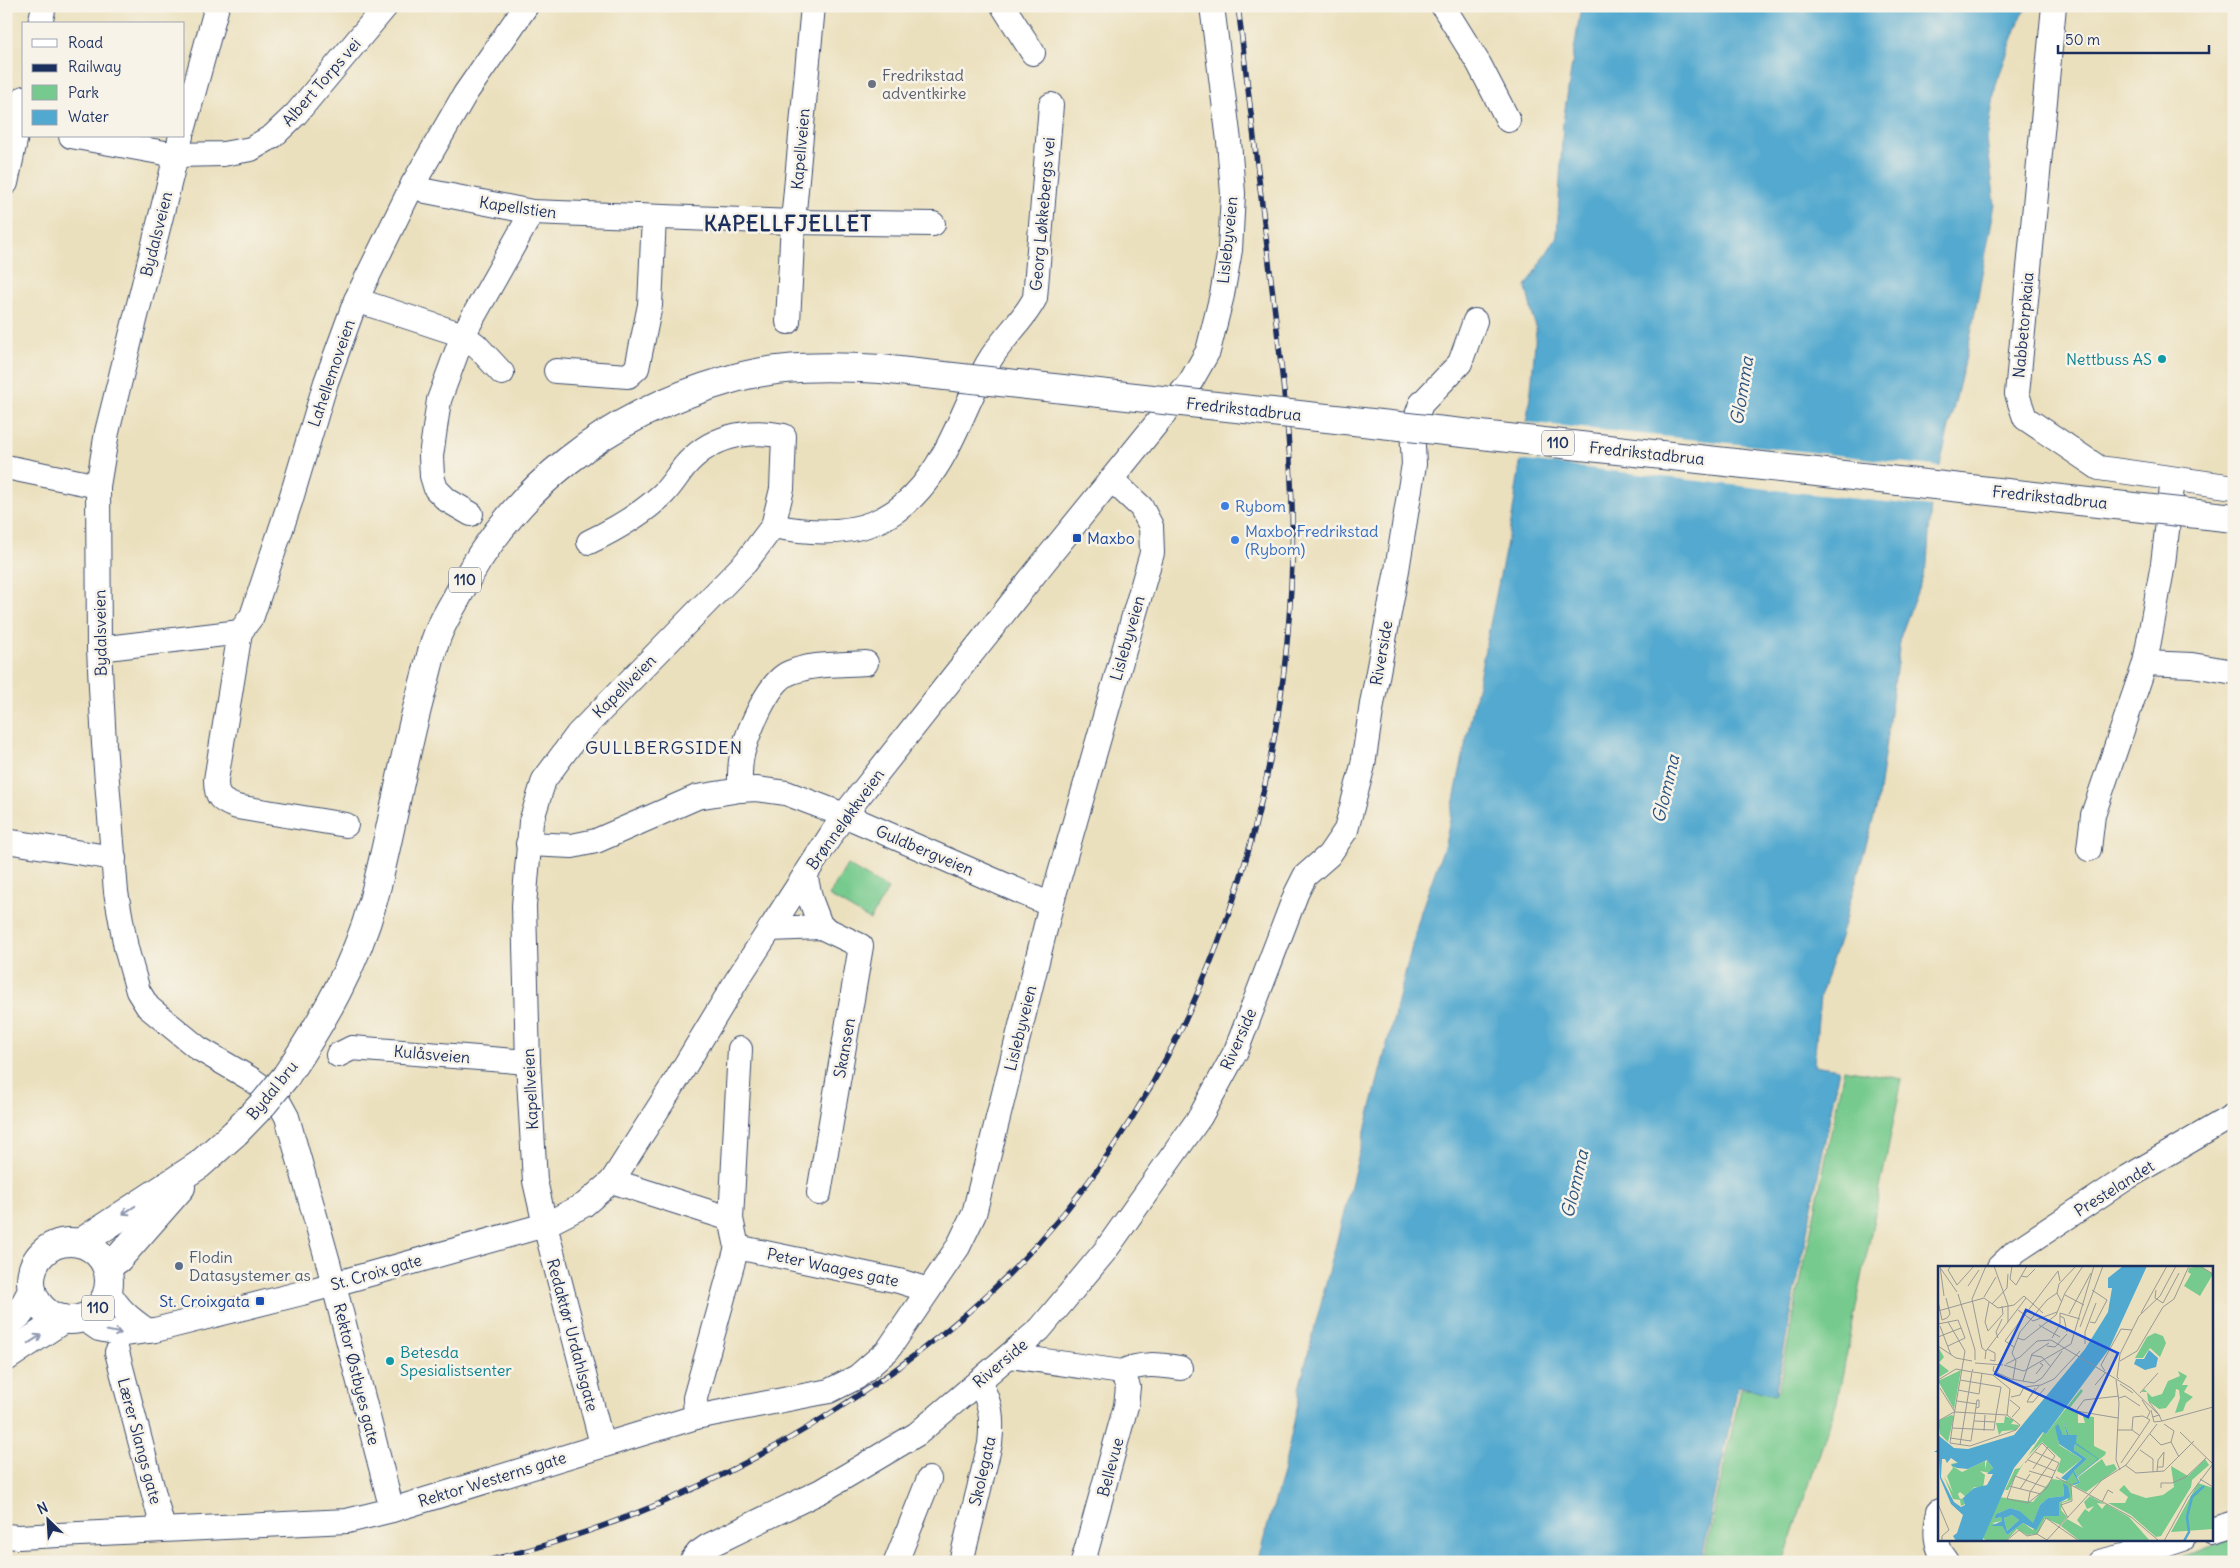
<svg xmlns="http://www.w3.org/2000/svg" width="2240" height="1568" viewBox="0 0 2240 1568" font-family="Delius,sans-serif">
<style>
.green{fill:#76ca8d;stroke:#487c76}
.water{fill:#52a9cf;stroke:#366c96}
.pier{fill:#ebe0bd}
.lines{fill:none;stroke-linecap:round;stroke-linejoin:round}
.minor-casing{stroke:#3a4a6c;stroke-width:26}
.highway-casing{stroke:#3a4a6c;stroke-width:30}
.minor{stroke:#fff;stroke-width:24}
.highway{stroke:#fff;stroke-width:28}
.rail-casing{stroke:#1b2f5e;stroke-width:5.5}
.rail{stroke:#f7f3e8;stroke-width:4;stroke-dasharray:11;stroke-linecap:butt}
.highway-bridge-casing{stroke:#3a4a6c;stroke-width:30;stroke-linecap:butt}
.highway-bridge{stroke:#fff;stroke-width:28}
.oneway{stroke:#8d97ae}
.worship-dot{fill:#6b7280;stroke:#f7f3e8;stroke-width:2}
.culture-dot{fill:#0f9aa8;stroke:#f7f3e8;stroke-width:2}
.shop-dot{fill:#3f7fe0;stroke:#f7f3e8;stroke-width:2}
.transit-dot{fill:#1a4fb4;stroke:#f7f3e8;stroke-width:2}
.service-dot{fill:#5c6f8a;stroke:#f7f3e8;stroke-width:2}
.labels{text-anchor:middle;stroke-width:5;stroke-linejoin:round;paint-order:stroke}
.shield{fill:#f7f3e8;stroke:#5d6a87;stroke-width:1}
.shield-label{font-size:15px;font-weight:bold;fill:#1b2f5e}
.worship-label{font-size:16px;fill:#5b616d;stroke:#f7f3e8;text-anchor:start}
.street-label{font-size:16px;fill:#1b2f5e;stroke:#f7f3e8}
.culture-label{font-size:16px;fill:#0d838f;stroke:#f7f3e8;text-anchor:end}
.shop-label{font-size:16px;fill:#366cbe;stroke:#f7f3e8;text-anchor:start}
.transit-label{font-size:16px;fill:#164399;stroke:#f7f3e8;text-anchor:start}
.service-label{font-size:16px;fill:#4e5e75;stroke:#f7f3e8;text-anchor:start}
.water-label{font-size:18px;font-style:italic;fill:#2c5480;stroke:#f7f3e8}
.neighbourhood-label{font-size:18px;letter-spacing:1px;fill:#1b2f5e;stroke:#f7f3e8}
.district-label{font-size:21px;font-weight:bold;letter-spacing:1px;fill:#1b2f5e;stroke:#f7f3e8}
.inset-river{fill:none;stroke:#52a9cf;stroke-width:2.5}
.inset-road{fill:none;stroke:#989997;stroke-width:1}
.view{fill:#1d4ed8;fill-opacity:0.15;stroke:#1d4ed8;stroke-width:2.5}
.inset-edge{fill:none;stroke:#1b2f5e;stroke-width:2.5}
</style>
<rect width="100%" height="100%" fill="#f7f3e8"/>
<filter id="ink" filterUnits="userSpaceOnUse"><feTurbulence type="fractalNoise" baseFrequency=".02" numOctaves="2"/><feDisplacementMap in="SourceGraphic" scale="10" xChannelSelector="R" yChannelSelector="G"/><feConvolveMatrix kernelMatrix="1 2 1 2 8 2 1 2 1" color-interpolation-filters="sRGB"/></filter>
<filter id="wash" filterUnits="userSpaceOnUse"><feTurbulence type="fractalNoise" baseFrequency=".0096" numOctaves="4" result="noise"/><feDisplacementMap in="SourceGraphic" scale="20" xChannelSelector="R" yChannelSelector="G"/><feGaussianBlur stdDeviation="1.12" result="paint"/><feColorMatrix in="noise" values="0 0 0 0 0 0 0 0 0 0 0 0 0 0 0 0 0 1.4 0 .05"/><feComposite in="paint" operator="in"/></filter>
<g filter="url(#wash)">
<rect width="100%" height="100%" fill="#ebe0bd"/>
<g class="green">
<path d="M847 865 888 889 870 920 829 896Z"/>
<path d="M1844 1069 1902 1079 1837 1402 1783 1562H1703L1741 1389 1778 1391Z"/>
<path d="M2234 1537V1562H2171L2231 1538Z"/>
</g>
<path class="water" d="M1581 6H2028L2021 16 1996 84 1987 140 1995 204 1970 339 1931 503 1927 565 1901 635 1877 806 1841 934 1820 997 1814 1065 1839 1069 1775 1395 1738 1386 1701 1562H1257L1283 1473 1299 1398V1389L1421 911 1445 844 1512 517 1531 390 1536 330 1526 287 1557 236 1563 122Z"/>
<path class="pier" d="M1523 422 1747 445 1942 467 1933 507 1793 492 1518 460Z"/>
</g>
<g filter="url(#ink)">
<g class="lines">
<defs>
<g id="minor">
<path d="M1003 6 1033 53"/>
<path d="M1443 6 1479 64 1508 120"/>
<path d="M2054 6 2017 394 2025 418 2099 468 2234 487"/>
<path d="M40 24 44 6"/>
<path d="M184 127 217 6"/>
<path d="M71 136 176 155 223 154 251 149 273 136 296 114 386 6"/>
<path d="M181 136 107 432 98 486 99 649 104 744 116 892 126 948 138 991 148 1007 198 1048 251 1079 276 1097 287 1117 328 1262 392 1510"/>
<path d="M6 183 24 98"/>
<path d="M413 184 426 191 532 212 793 222 933 224"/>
<path d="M356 300 463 335 476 345 502 373"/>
<path d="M788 322 793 222 813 6"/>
<path d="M556 371 628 376 637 368 650 305 654 217"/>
<path d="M6 467 98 486"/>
<path d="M471 514 447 500 436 489 432 476 431 456 439 400 463 335 532 212"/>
<path d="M773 526C853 542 905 526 945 452 961 423 972 391 988 363 1001 339 1023 322 1035 298L1051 105"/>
<path d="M589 542C616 529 641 515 663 494 671 486 677 476 684 467 709 437 746 428 784 436L782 489 773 526 746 562 578 734 544 780 531 822 524 906 528 1062 535 1181 545 1225 602 1444"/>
<path d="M240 632 216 780C216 797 220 801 237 807L346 825"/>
<path d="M99 649 240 632 252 616 290 502 326 382 356 300 413 184 465 94 526 6"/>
<path d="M2145 663 2192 665 2234 672"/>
<path d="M740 790C740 777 739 764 743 751 749 730 768 682 789 673 812 663 841 665 866 663"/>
<path d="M6 841 114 858"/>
<path d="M528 844 572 846 596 841 697 797 740 790 756 789 786 793 844 815 1051 905"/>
<path d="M2089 849 2093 815 2145 663 2163 564 2173 479"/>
<path d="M805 875 811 901 821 927"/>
<path d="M770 929 821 927 861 946 819 1193"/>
<path d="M338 1055 352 1048 528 1062"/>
<path d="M612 1181 731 1219 740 1049"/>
<path d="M737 1247 899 1281 928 1290"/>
<path d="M1999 1267 2016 1251 2128 1177 2234 1115"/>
<path d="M108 1290C118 1309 130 1319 148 1331"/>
<path d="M83 1318 99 1329 124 1334 155 1330 302 1293 545 1225 584 1205 612 1181 677 1079 737 980 844 815 1044 562 1191 381 1208 351 1222 295 1230 250 1233 194 1229 141 1212 6"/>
<path d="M117 1352 163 1529"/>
<path d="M1010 1356 1122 1372C1140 1362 1160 1365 1180 1368"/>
<path d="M696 1417 695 1398 737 1247 731 1219"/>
<path d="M1939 1511C1935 1529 1934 1547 1947 1562"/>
<path d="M2211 1530 2234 1523"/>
<path d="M6 1536 18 1537 347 1521 392 1510 696 1417 829 1391 857 1377 888 1350 958 1247 974 1214 1051 905 1152 553 1151 526 1141 507 1112 480"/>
<path d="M691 1562 698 1553 708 1546 821 1491 917 1434 1040 1329 1105 1251 1200 1117 1236 1051 1296 894 1305 876 1329 855 1346 830 1363 765 1372 704 1397 570 1414 464 1412 429 1421 404 1460 363 1475 321"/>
<path d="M896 1562 929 1479"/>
<path d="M961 1562 990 1444C993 1416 991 1405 979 1381"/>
<path d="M1083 1562 1126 1406 1128 1387 1122 1372"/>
<path d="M2099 1562 2156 1548 2183 1539"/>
</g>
<g id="highway">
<path d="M286 1076C322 1022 356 965 373 901 392 830 403 757 423 686 428 669 431 652 437 636 442 623 449 611 456 599 511 488 609 414 728 380 777 365 830 366 881 369"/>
<circle cx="70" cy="1281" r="39"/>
<path d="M80 1243 199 1165 235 1133"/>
<path d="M107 1267 118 1259 181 1187"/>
<path d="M6 1325 20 1313 32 1291"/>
<path d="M6 1357 63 1319"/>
</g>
</defs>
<use href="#minor" class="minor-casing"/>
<use href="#highway" class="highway-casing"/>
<use href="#minor" class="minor"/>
<use href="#highway" class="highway"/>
<defs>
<path id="rail" d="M482 1562C597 1535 706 1489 807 1428 879 1384 949 1334 1009 1274 1195 1086 1284 822 1292 562 1295 467 1282 373 1271 279 1260 188 1249 97 1238 6"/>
</defs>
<use href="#rail" class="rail-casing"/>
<use href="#rail" class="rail"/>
<defs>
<g id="highway-bridge">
<path d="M881 369 2234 518"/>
<path d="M235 1133 264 1103 286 1076"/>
</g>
</defs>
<use href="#highway-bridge" class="highway-bridge-casing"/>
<use href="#highway-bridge" class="highway-bridge"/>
</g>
<defs><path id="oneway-shaft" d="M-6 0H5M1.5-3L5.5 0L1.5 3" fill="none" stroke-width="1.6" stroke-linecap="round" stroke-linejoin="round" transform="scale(1.25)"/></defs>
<g class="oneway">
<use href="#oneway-shaft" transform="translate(129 1210) rotate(147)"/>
<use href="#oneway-shaft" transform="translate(114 1332) rotate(11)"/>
<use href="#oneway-shaft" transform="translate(35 1339) rotate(-33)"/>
</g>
</g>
<circle class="worship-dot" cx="872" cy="84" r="5"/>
<g class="culture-dot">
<circle cx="2162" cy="359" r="5"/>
<circle cx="390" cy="1361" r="5"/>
</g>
<g class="shop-dot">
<circle cx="1225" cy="506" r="5"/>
<circle cx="1235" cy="540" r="5"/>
</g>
<g class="transit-dot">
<rect x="1072" y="533" width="10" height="10" rx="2.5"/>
<rect x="255" y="1296" width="10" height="10" rx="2.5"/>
</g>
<circle class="service-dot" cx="179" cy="1266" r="5"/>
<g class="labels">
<g class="shield">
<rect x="1542" y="430.5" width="32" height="25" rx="4"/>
<rect x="449" y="567.5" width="32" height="25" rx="4"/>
<rect x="82" y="1295.5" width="32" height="25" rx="4"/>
</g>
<g class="shield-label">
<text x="1558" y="448">110</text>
<text x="465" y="585">110</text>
<text x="98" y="1313">110</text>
</g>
<g class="worship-label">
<text x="882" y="81">Fredrikstad<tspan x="882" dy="18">adventkirke</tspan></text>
</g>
<g class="street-label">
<text transform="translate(321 82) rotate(-49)" y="6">Albert Torps vei</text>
<text transform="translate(800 149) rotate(-85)" y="6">Kapellveien</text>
<text transform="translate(518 207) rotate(8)" y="6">Kapellstien</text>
<text transform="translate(1042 214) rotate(-85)" y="6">Georg Løkkebergs vei</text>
<text transform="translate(156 234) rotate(-76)" y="6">Bydalsveien</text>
<text transform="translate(1227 240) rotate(-84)" y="6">Lislebyveien</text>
<text transform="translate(2023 325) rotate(-85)" y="6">Nabbetorpkaia</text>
<text transform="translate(331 373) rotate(-71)" y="6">Lahellemoveien</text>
<text transform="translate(1244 409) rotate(6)" y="6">Fredrikstadbrua</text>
<text transform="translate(1647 453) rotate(6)" y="6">Fredrikstadbrua</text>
<text transform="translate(2050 497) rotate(6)" y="6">Fredrikstadbrua</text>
<text transform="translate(100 633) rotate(-91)" y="6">Bydalsveien</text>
<text transform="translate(1127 638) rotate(-74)" y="6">Lislebyveien</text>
<text transform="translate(1381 653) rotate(-80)" y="6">Riverside</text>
<text transform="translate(624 686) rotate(-45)" y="6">Kapellveien</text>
<text transform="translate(845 819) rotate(-54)" y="6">Brønneløkkveien</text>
<text transform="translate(925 850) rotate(23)" y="6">Guldbergveien</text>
<text transform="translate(1020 1028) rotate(-76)" y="6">Lislebyveien</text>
<text transform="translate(1238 1039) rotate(-66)" y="6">Riverside</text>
<text transform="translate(844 1048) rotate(-80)" y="6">Skansen</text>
<text transform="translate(432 1054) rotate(5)" y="6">Kulåsveien</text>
<text transform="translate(530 1089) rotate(-93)" y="6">Kapellveien</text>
<text transform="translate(272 1090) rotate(-51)" y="6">Bydal bru</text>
<text transform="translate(2114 1188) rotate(-32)" y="6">Prestelandet</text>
<text transform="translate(833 1267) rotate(12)" y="6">Peter Waages gate</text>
<text transform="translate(376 1272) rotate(-16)" y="6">St. Croix gate</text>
<text transform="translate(573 1335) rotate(75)" y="6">Redaktør Urdahlsgate</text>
<text transform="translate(1000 1363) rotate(-40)" y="6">Riverside</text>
<text transform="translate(357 1374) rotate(76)" y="6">Rektor Østbyes gate</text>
<text transform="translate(140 1441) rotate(75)" y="6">Lærer Slangs gate</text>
<text transform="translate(1110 1467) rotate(-75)" y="6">Bellevue</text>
<text transform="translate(982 1471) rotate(-77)" y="6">Skolegata</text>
<text transform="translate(492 1479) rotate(-17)" y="6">Rektor Westerns gate</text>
</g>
<g class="culture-label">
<text x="2152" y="365">Nettbuss AS</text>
<text x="400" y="1358" text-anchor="start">Betesda<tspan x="400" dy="18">Spesialistsenter</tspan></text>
</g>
<g class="shop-label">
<text x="1235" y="512">Rybom</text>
<text x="1245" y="537">Maxbo Fredrikstad<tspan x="1245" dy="18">(Rybom)</tspan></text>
</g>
<g class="transit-label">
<text x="1087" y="544">Maxbo</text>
<text x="250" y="1307" text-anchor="end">St. Croixgata</text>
</g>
<g class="service-label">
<text x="189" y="1263">Flodin<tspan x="189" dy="18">Datasystemer as</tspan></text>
</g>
<g class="water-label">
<text transform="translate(1742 391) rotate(-81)" y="6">Glomma</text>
<text transform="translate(1666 789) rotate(-77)" y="6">Glomma</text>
<text transform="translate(1575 1184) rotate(-77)" y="6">Glomma</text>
</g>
<g class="neighbourhood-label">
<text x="664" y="754">GULLBERGSIDEN</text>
</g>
<g class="district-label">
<text x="788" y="231">KAPELLFJELLET</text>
</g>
</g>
<g transform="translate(1938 1266)">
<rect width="275" height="275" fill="#ebe0bd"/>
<path d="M262 0 275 8 262 30 246 20 253 8 250 6 251 2ZM217 67 225 70 228 77 222 91 212 82 205 92H197L209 71ZM0 81 6 91 1 97 11 105 0 112ZM23 104 16 143 0 115ZM240 105 249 110 244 119H250L246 126 255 131 248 137 245 145 237 147 242 132 241 124 238 123 237 130 228 142 221 143 210 135 209 126H204L206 123 214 131 224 128 230 115 242 110ZM143 123 145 125 131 143 140 148V157H147L145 150 156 151V180L168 186 167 189 139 210 136 205 149 193 136 184 139 169H131L125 154 129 169H125L120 159 118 161 121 179 144 193 125 208 119 205 123 193 104 176 89 191 70 224H67L77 203 82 202 106 166 108 168ZM13 149 16 150 10 176 2 168 0 155ZM67 150 76 154 73 158 81 159 78 164 64 165 61 169 58 157H66ZM164 193 168 200 176 198 179 203 148 226 136 220 142 217 140 211ZM267 193 271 199 254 214 253 221 223 270 218 271 193 249 170 237H187L190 231 181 224 186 219 193 227 208 232 225 229 236 221 233 200 250 210ZM49 194 55 202 52 207 42 205 47 209 45 222 36 221 28 231 22 226 20 228 22 233 26 232 27 238 23 240 22 234 15 233 6 210 15 227 9 210 15 202 13 198 22 196 16 201 24 206 47 195V203ZM135 205 140 216 133 220V234L124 237 123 244 129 251 122 259 107 252 99 268 89 269 79 263 68 275H49L45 272 61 231 95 236 114 213 129 215ZM125 217 130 234 121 237V250H105L95 264 85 257 69 269 64 260 54 257 64 255 63 251 56 253 58 248 72 242 82 245 95 258 102 239 110 232 126 230ZM260 217 275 222V263L233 266ZM152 230 167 238 159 237 164 243 168 238 191 251 212 275H142L123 260 129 253 145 262 139 254 147 243 151 246 156 240 149 243 146 236ZM74 249 81 254 69 265 66 252Z" fill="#76ca8d" fill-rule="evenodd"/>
<path d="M185 0H209L171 83 108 168 105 166 76 202 44 275H18L15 270 19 267 25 249 13 238 2 212 0 169 16 182 30 183 76 169 147 83 170 46 174 22H170V12ZM13 192 20 197 13 199 19 202 30 203 49 194 55 202 49 208H55L49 219 36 222 25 232 27 239 23 241 16 236 3 211 4 193H7L9 197ZM211 84 220 92 218 101 207 104 196 98 198 93H206ZM125 154 131 169H139L138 177 161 193 139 211 142 217 136 219 134 218 140 216 135 206 129 215 123 212 144 193 121 178 117 161 120 158 125 169H129ZM137 178 160 193 139 210 136 205 149 193 136 184ZM125 217 130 220 132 231 121 237V250H106L98 264 85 257 69 269 64 260H53L64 255 63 251 56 253 58 248 72 242 82 245 95 257 102 239 110 232 126 230ZM74 249 81 254 69 265 66 252Z" fill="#52a9cf" fill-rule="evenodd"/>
<path class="inset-river" d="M85 162 88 171 96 176 98 173M0 176 5 182 0 185 33 187 96 177M246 275 251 266 249 251 254 231 266 220"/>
<path class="inset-road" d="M1 0 19 26M2 0 6 30M13 0 10 4 19 19 36 0M48 0 34 33 44 82 48 85M56 0 70 39V56M74 0 72 13 78 19 89 0M262 0 275 8M83 10 89 11 97 3M30 20 41 4M218 24 217 32 225 37M20 28 37 84V94M127 29 146 39M46 31 58 11M46 32 60 42 76 39 86 30 105 47M0 35 4 54 9 52 12 48 8 32M123 35 119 27 121 18 138 0M51 36 47 56 50 65 65 48 64 40M225 37 241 7M54 38 69 22 70 8M80 44 95 55 119 46M0 45 46 32M122 47 142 53M203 47 229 0M131 48 153 7M122 50 126 52 129 66M10 56 27 85M152 56 157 57 169 34 154 24M0 58 20 54M101 59 122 71M2 60 13 89M142 61 165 0M0 71 23 62M60 72 58 66 64 53M79 72 86 74 118 49 127 27 145 0M114 72 122 58V47M147 78V66L158 37M0 80 18 92 34 95M10 80 27 72 20 54M109 80 117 81 129 68M76 81 67 75 120 5 122 15M49 83 57 87V95L52 94M93 89 104 91 113 101M47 93 48 85 88 32M182 95 199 85 225 41 236 33 251 0M37 97 65 99M68 98 82 91 99 75 113 74 193 122 220 148M66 99 86 105M56 100 55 105 73 113 96 117 104 112 124 85M86 105 133 78 156 0M167 105 163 99 183 63 194 64M35 106 55 109 72 123 69 149M98 108 105 99 102 97M75 113 78 95 74 87 82 66 109 34 119 27M181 113 179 111 182 88 201 50 222 30 238 0M0 114 18 103 34 106 35 103M22 114 63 121M178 114 181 137 178 194 182 204M85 115 94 88 111 77M182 118 195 127M157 119 168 106M2 122 17 146M97 122 89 136H95L107 122M20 124 41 128 44 107M202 127 220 107M73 131 82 129 86 121 103 119 116 113 142 85M91 132 101 120M181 132 187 130 202 140M72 134 82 142 74 151M204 134 212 146 209 152M19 135 39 138M211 136 222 150M213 144 216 156 224 155 221 149 215 151M17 146 69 149 82 159 78 164 32 180 12 177 16 149 24 103 27 85M58 149 63 121M180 152 138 145 146 134 181 130M0 155 16 146M36 155 57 156M224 155 275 141M226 158 236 165 233 176 241 191M14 162 56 164 58 149M179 164H194L201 169M46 165 47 149M242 166 275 198M212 168 223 179 233 176M12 172 33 175 39 134H41V141L38 142M22 179 34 106M202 184 215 193V206M90 194 117 205M87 197 104 177 117 190 92 226 90 237M183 197 212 154 205 150 195 151 194 164M187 199 198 207 226 205 256 175M95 203 110 181M91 205 115 212M219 206 220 194 226 186 225 201H220M118 211 193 251 221 275M262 213 275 221M133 219 134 235M71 220 103 228M223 222V217H234L248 211 268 192M82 223 92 208M164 236 170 224 175 227M90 237 69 233 77 210 109 222M90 237 109 222 121 197 97 186M0 238 11 264 4 270V275M130 252 123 239 134 235M99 268 108 252 141 275M68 275 81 264 89 270 99 268 109 274M108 275 164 214 188 199 219 158M226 275 250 231 275 198"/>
<path class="view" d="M88 44 180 87 150 151 57 108Z"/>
<rect width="275" height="275" class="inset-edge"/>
</g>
<rect width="2240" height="1568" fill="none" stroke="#f7f3e8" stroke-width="25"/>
<rect x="22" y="22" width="162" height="115" fill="#f7f3e8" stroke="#9fa5b1"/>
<rect x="32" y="39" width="25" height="8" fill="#ffffff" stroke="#9fa5b1"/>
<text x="68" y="48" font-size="15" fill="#1b2f5e">Road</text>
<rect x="32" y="64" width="25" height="8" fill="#1b2f5e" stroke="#9fa5b1"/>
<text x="68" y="72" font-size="15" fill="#1b2f5e">Railway</text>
<rect x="32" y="85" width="25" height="15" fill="#76ca8d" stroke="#9fa5b1"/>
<text x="68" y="98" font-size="15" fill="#1b2f5e">Park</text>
<rect x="32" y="110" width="25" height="15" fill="#52a9cf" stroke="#9fa5b1"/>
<text x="68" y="122" font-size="15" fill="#1b2f5e">Water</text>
<g transform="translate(48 1520) rotate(335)" stroke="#f7f3e8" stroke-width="4" paint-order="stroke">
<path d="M0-4L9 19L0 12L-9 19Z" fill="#1b2f5e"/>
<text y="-8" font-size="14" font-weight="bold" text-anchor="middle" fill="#1b2f5e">N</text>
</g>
<path d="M2058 45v8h151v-8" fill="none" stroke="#1b2f5e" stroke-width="2.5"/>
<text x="2065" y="45" font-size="15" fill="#1b2f5e" stroke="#f7f3e8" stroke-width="4" paint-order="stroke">50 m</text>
</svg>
